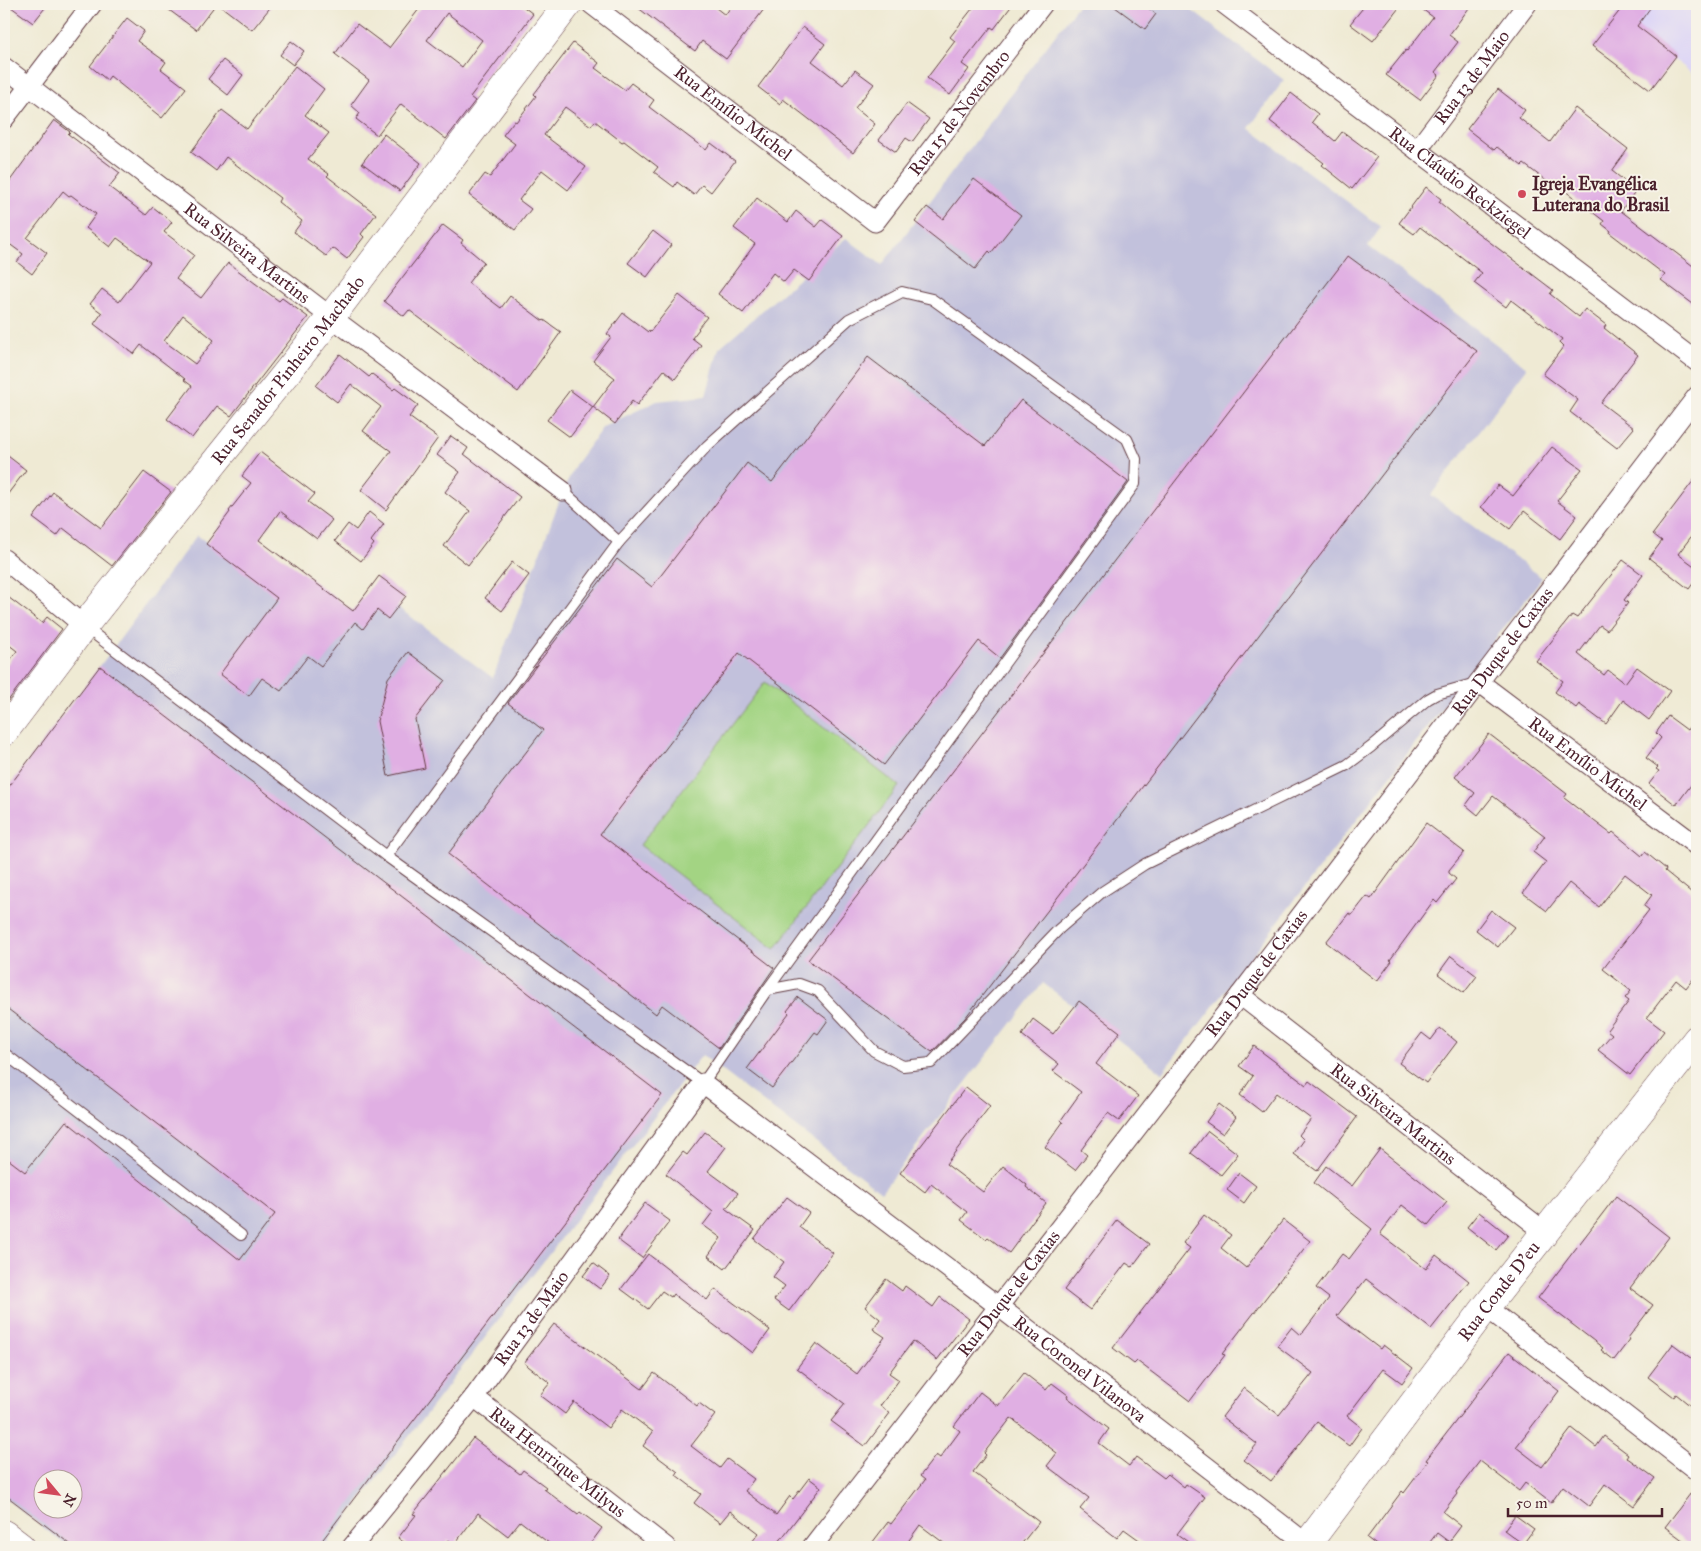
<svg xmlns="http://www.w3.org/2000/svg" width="1701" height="1551" viewBox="0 0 1701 1551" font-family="'IM FELL Great Primer',serif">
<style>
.built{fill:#ddd5f6}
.industrial{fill:#c2c1dc;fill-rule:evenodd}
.green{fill:#a3d483;stroke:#767a57}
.building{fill:#e0afe3;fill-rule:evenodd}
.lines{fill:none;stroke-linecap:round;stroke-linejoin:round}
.lane-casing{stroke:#633d44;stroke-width:12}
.street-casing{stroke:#633d44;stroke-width:21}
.secondary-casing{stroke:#633d44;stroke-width:29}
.lane{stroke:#fff;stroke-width:10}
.street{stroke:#fff;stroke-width:19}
.secondary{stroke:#fff;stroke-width:28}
.poi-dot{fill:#d1495b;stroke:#f7f3e8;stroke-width:2}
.labels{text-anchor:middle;stroke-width:4;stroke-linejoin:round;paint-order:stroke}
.street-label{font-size:18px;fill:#4a1f2b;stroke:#f7f3e8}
.poi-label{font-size:18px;font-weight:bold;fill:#4a1f2b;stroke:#f7f3e8;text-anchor:start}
</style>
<rect width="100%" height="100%" fill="#f7f3e8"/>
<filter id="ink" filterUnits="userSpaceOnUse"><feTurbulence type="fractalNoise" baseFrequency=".02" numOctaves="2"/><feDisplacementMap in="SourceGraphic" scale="10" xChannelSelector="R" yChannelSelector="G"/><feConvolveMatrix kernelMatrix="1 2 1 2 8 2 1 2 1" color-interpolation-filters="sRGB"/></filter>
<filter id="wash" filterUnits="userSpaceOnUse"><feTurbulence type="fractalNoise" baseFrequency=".0096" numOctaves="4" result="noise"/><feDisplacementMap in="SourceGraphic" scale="20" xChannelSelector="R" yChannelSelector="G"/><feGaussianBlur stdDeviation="1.12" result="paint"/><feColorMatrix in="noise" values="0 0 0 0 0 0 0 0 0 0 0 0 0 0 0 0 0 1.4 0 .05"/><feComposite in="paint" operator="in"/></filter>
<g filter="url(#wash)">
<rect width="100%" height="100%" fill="#efead4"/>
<path class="built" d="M1602 4H1697V77Z"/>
<path class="industrial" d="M1079 4H1183L1284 80 1249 128 1381 227 1368 246 1527 368 1431 495 1542 578 1162 1073 1043 983 881 1192 702 1055 324 1547H68L4 1497V793L100 666 197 535 331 641 373 589 493 678 563 491 575 465 603 427 657 401 706 396 719 348 846 238 882 265ZM42 1478H72V1508H42Z"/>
<path class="green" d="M765 682 899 786 775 949 640 845Z"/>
<g id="blocks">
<g class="building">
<path d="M7 4H48L33 23Z"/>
<path d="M161 4H216L196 30Z"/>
<path d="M218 4H273L252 30Z"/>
<path d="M423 4H520L533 14 470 97 475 101 446 139 401 104 377 135 356 119 360 113 351 105 369 80 335 54 357 24 389 48ZM447 13 482 40 462 67 427 40Z"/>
<path d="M633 4H711L725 15 733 4H768L726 59 702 41 695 51Z"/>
<path d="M976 4H1013L994 29 991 27 962 64 969 69 950 95 927 78 955 41 950 37Z"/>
<path d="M1111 4H1143L1156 14 1145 29Z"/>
<path d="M1366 4H1402L1373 41 1350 24Z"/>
<path d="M1415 4H1472L1449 35 1458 42 1435 72 1439 75 1420 100 1386 75 1406 50 1407 51 1433 17Z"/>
<path d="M1625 4H1653L1637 26 1676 56 1650 90 1592 46Z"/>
<path d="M127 18 144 31 137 41 166 62 161 69 186 88 162 118 110 76 107 80 90 66Z"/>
<path d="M803 27 825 44 812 61 843 85 855 70 874 84 855 108 875 124 853 153 783 99 780 104 758 87Z"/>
<path d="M291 41 304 51 293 65 280 55Z"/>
<path d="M573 43 599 63 595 68 625 90 631 83 654 100 649 107 706 150 711 143 735 161 711 192 702 185 694 195 677 182 674 187 654 172 658 167 624 141 622 142 595 121 591 126 565 107 544 135 586 167 568 190 542 170 519 200 531 209 515 230 469 195 485 174 490 177 515 144 503 135 514 121 516 122 536 96 534 94Z"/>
<path d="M223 60 243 75 228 95 208 79Z"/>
<path d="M295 66 324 89 305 115 329 133 308 159 329 174 327 176 376 214 361 234 364 237 347 259 333 248 326 256 294 232 302 221 278 202 280 198 226 157 216 171 191 152 222 110 247 129Z"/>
<path d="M1498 89 1525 110 1519 118 1550 142 1575 108 1628 149 1612 171 1636 190 1621 211 1697 269V307L1661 280 1665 275 1610 233 1611 231 1602 224 1604 221 1564 190 1562 193 1524 164 1522 166 1497 147 1494 150 1467 129Z"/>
<path d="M1291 93 1318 114 1312 122 1335 141 1342 132 1346 135V134L1377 157 1352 189 1322 165 1324 163 1270 121Z"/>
<path d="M907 103 929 119 912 142 906 138 896 152 879 140Z"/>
<path d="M54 120 70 132 68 134 120 173 109 187 146 215 153 207 172 222 164 232 194 255 176 279 201 298 228 263 279 301 282 298 308 317 231 416 217 406 192 438 167 419 192 386 184 380 185 379 141 345 134 354 94 324 102 313 90 304 102 289 119 302 150 262 117 238 110 247 86 228 96 214 71 195 69 196 63 191 27 238 47 253 32 274 17 262 23 254 4 240V189ZM183 315 214 340 195 364 164 341Z"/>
<path d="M384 134 421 163 400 191 362 163Z"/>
<path d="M974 179 1021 215 991 253 989 251 975 269 915 222 927 207 943 219Z"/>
<path d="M1426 187 1441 199 1439 202 1462 221 1553 290 1550 294 1579 317 1585 309 1606 325 1604 328 1638 355 1601 403 1634 428 1617 448 1570 412 1578 400 1543 374 1563 347 1559 343 1562 339 1511 300 1506 307 1474 283 1482 273 1446 245 1445 246 1420 227 1414 234 1399 223Z"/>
<path d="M757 198 788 222 796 211 816 227 822 220 843 236 809 281 794 270 784 282 773 273 743 313 718 294 755 244 734 228Z"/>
<path d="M443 225 463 240 461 243 484 262 468 283 501 308 510 296 543 321 544 320 561 332 518 392 409 310 404 316 384 301Z"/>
<path d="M653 231 671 245 647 277 628 263Z"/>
<path d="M1348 256 1477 351 965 1018 932 1052 808 960Z"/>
<path d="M679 295 707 317 698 328 699 329 692 338 701 345 675 379 664 370 637 405 632 401 615 424 593 407 615 378 593 361 611 337 607 334 623 313 648 332 649 330 650 332Z"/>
<path d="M340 354 369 377 372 374 393 390 395 388 418 405 409 417 438 438 386 510 361 490 391 451 363 431 381 407 351 384 337 402 316 386Z"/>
<path d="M868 357 985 446 1021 400 1128 482 1000 658 979 641 884 765 739 653 600 834 774 968 719 1048 662 1005 656 1014 448 854 543 730 508 703 617 559 652 587 747 463 772 482Z"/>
<path d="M570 390 593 407 570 437 547 420Z"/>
<path d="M451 436 468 448 464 454 520 497 468 565 444 546 470 511 445 492 460 472 437 455Z"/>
<path d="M1552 447 1582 469 1557 501 1577 516 1560 539 1524 511 1510 529 1481 507 1498 485 1513 496Z"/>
<path d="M260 452 315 494 308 502 332 520 317 539 280 511 259 540 353 611 379 576 406 596 388 619 377 610 363 629 355 622 321 666 308 656 281 691 262 678 249 696 220 674 277 598 206 544 230 512 229 511 251 483 242 476Z"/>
<path d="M4 453 26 470 4 499Z"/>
<path d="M144 472 171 492 112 566 63 528 57 536 33 518 53 492 101 528Z"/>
<path d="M1697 476V529L1678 554 1697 568V578L1689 589 1649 558 1662 541 1653 534Z"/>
<path d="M369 512 384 524 371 541 374 544 361 561 335 541 348 524 356 530Z"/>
<path d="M1623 560 1643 575 1624 600 1628 603 1607 630 1600 625 1578 654 1604 675 1608 670 1625 683 1637 667 1670 691 1649 720 1623 700 1606 724 1579 704 1576 708 1555 692 1563 681 1536 661 1572 615 1577 618Z"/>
<path d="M512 562 529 575 502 611 485 598Z"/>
<path d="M4 594 42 623 47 617 62 629 4 706V668L17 651 4 641Z"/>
<path d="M408 652 445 680 415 719 425 768 388 776 377 721 388 678Z"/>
<path d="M100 666 662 1095 317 1547H74L4 1494V1156L25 1172 66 1121 240 1260 275 1214 4 1006V793ZM42 1478H72V1508H42Z"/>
<path d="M1668 716 1687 730 1697 716V777L1676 805 1649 784 1659 771 1656 769 1658 767 1646 758 1661 738 1656 733Z"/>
<path d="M1489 734 1567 794 1564 798 1611 834 1613 832 1642 856 1645 852 1666 869 1665 871 1697 897V974L1686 988 1676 980 1647 1018 1664 1031 1630 1075 1598 1050 1612 1034 1607 1030 1629 1001 1625 998 1631 991 1603 969 1649 910 1644 906 1652 895 1625 874 1599 907 1569 883 1547 911 1523 893 1546 862 1533 852 1545 836 1493 796 1478 815 1466 805 1475 793 1455 777Z"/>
<path d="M1426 823 1464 852 1449 870V873L1456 879 1437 903 1434 900 1390 960 1392 961 1377 981 1326 942 1349 913 1352 915 1367 896 1371 899Z"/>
<path d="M1491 910 1514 927 1498 947 1476 930Z"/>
<path d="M1451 956 1477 976 1464 993 1438 974Z"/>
<path d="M798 997 828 1020 818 1034 815 1032 772 1088 747 1069 789 1013 787 1011Z"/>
<path d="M1079 1001 1120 1032 1096 1064 1138 1096 1119 1121 1108 1113 1081 1150 1087 1155 1075 1170 1045 1147 1063 1122 1061 1120 1081 1092 1053 1071 1059 1064 1022 1035 1033 1019 1053 1034Z"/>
<path d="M1440 1028 1457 1042 1426 1083 1399 1063 1422 1033 1431 1040Z"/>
<path d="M1254 1046 1306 1085 1309 1081 1357 1117 1317 1171 1294 1154 1304 1140 1299 1135 1311 1119 1276 1093 1262 1112 1240 1095 1253 1076 1239 1066Z"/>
<path d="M966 1087 990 1106 946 1164 983 1192 1003 1166 1027 1185 1026 1187 1046 1203 1009 1253 988 1237 986 1239 961 1220 967 1212 931 1184 925 1192 900 1173Z"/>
<path d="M1219 1104 1236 1117 1223 1134 1206 1122Z"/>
<path d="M1208 1131 1238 1154 1221 1175 1191 1153Z"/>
<path d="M705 1132 726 1147 708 1171 738 1193 726 1209 755 1230 725 1269 708 1256 721 1238 703 1225 713 1212 666 1174 683 1152 687 1155Z"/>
<path d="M1380 1149 1447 1202 1428 1225 1402 1205 1380 1234 1426 1269 1436 1255 1469 1281 1431 1329 1366 1279 1337 1316 1380 1349 1383 1345 1413 1368 1402 1383 1383 1369 1347 1416 1362 1428 1349 1446 1317 1422 1271 1481 1244 1460 1257 1444 1222 1417 1244 1388 1279 1415 1313 1373 1277 1346 1292 1327 1301 1335 1329 1298 1316 1288 1342 1254 1349 1259 1372 1229 1314 1183 1326 1166 1352 1186Z"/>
<path d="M1239 1173 1256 1186 1244 1203 1227 1190Z"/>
<path d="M1616 1196 1669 1237 1630 1288 1653 1305 1628 1338 1630 1339 1614 1360 1601 1350 1603 1348 1538 1298Z"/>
<path d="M787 1197 809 1213 799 1227 833 1253 789 1311 774 1300 785 1286 773 1277 784 1262 754 1239Z"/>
<path d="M645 1203 670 1221 642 1258 618 1240Z"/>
<path d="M1479 1212 1508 1235 1496 1250 1467 1227Z"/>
<path d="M1204 1215 1231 1235 1221 1248 1246 1268 1283 1220 1310 1241 1222 1354 1225 1355 1190 1401 1137 1361 1134 1364 1113 1348 1190 1248 1183 1243Z"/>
<path d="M1117 1220 1149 1244 1132 1267 1126 1263 1090 1310 1064 1290Z"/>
<path d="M648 1254 707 1300 715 1289 770 1330 753 1353 727 1333 726 1334 673 1294 671 1297 662 1291 648 1309 621 1289Z"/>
<path d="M593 1263 610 1276 600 1289 583 1276Z"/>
<path d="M886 1279 902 1291 905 1286 933 1307 940 1297 969 1319 937 1360 913 1341 889 1373 899 1380 880 1406 890 1413 865 1446 831 1421 845 1404 797 1368 816 1343 857 1374 885 1337 873 1329 880 1319 865 1307Z"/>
<path d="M554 1324 642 1389 654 1373 697 1406 699 1403 715 1415 691 1446 720 1468 727 1459 754 1479 745 1491 776 1515 790 1496 793 1499 809 1478 821 1487 775 1547H748L759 1533 730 1511 720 1523 694 1503 701 1494 676 1475 678 1472 643 1446 653 1432 622 1409 608 1428 574 1402 565 1414 540 1395 550 1383 524 1363Z"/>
<path d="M1673 1344 1697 1362V1411L1676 1394 1674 1397 1648 1377Z"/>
<path d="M1509 1352 1559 1391 1516 1447 1542 1467 1572 1428 1596 1447 1604 1436 1628 1454 1626 1457 1655 1478 1634 1506 1605 1484 1589 1506 1563 1486 1551 1503 1525 1483 1519 1491 1480 1461 1456 1492 1457 1494 1443 1512 1461 1526 1449 1542 1437 1533 1426 1547H1379L1367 1538 1402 1491 1404 1493 1428 1461 1426 1460Z"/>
<path d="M1024 1373 1046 1390 1052 1383 1068 1395 1067 1397 1109 1429 1099 1443 1129 1466 1136 1457 1164 1478 1168 1474 1184 1487 1186 1484 1205 1497 1177 1534 1195 1547H1149L1124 1529 1117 1538 1080 1509 1089 1498 1047 1466 1057 1453 1011 1418 984 1453 986 1455 973 1472 1039 1522 1019 1547H949L920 1525 904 1547H869L888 1522 891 1524 925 1480 920 1476 936 1455 940 1458 960 1431 954 1426 980 1392 998 1406Z"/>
<path d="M473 1438 520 1474 523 1470 546 1487 544 1489 578 1515 580 1512 602 1528 588 1547H554L520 1521 508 1536 478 1513 454 1545 448 1540 442 1547H410L398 1538 416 1515 413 1514Z"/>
<path d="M1697 1485V1547H1692L1665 1527Z"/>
<path d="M1515 1515 1534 1529 1523 1544 1504 1530Z"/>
</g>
</g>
</g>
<g filter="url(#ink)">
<use href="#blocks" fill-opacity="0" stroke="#633d44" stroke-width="1"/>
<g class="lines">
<defs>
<g id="lane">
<path d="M85 627 386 856 703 1083 767 990 1135 484 1136 459 1127 439 932 299 902 292 849 319 707 446 619 542"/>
<path d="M386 856 619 542 563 491"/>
<path d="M767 990 799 984 818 991 874 1051 903 1066 931 1063 1059 929 1102 892 1145 864 1347 765 1371 747 1428 699 1437 694 1476 683"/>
<path d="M4 1053 241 1235"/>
</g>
<g id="street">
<path id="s1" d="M591 4 875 222 1043 4"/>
<path id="s2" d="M1224 4 1697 362"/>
<path id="s3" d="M4 67 331 317 563 491"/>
<path d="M4 119 92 4"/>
<path id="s4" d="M1417 150 1527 4"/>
<path d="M4 559 84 626"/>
<path id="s5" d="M1479 682 1697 846"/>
<path id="s6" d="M1240 995 1545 1232"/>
<path d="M1486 1307 1697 1471"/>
<path id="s7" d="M474 1397 666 1547"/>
<path id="s8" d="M352 1547 474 1397 703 1083 998 1306 1311 1547"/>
<path id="s9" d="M812 1547 1240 995 1697 396"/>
</g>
<g id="secondary">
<path id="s10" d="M4 732 84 626 331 317 568 4"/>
<path d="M4 1534 21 1547"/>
<path id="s11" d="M1305 1547 1486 1307 1697 1039"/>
</g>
</defs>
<use href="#lane" class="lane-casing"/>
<use href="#street" class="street-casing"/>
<use href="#secondary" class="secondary-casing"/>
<use href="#lane" class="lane"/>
<use href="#street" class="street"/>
<use href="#secondary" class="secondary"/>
</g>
</g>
<circle class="poi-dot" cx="1522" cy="194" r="5"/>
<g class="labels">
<g class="street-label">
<text dy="6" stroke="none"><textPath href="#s4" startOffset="91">Rua 13 de Maio</textPath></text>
<text dy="6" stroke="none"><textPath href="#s1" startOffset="179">Rua Emílio Michel</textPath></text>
<text dy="6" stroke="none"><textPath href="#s1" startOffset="496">Rua 15 de Novembro</textPath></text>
<text dy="6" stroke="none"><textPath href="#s2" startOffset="296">Rua Cláudio Reckziegel</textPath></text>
<text dy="6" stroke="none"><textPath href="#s3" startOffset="306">Rua Silveira Martins</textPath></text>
<text dy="6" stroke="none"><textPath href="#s10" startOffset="460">Rua Senador Pinheiro Machado</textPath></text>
<text dy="6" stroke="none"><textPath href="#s9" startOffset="1131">Rua Duque de Caxias</textPath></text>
<text dy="6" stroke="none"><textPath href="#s5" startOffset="136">Rua Emílio Michel</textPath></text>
<text dy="6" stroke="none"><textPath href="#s9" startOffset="726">Rua Duque de Caxias</textPath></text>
<text dy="6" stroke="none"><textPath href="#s6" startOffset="194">Rua Silveira Martins</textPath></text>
<text dy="6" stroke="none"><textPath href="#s11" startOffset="321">Rua Conde D'eu</textPath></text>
<text dy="6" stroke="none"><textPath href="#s9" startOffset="321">Rua Duque de Caxias</textPath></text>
<text dy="6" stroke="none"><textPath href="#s8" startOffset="291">Rua 13 de Maio</textPath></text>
<text dy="6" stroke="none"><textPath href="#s8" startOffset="1055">Rua Coronel Vilanova</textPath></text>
<text dy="6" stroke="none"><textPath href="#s7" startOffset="106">Rua Henrrique Milyus</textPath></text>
</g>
<g class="poi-label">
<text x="1532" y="190">Igreja Evangélica<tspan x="1532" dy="21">Luterana do Brasil</tspan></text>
</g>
</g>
<rect width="1701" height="1551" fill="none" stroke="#f7f3e8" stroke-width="20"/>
<g transform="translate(58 1494) rotate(119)"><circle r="24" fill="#f7f3e8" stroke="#b29e9c"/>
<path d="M0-4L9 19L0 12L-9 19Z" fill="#d1495b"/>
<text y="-8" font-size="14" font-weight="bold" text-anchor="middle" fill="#4a1f2b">N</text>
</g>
<path d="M1508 1508v8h154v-8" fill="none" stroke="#4a1f2b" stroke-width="2.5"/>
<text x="1516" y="1508" font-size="15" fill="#4a1f2b" stroke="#f7f3e8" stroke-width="4" paint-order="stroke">50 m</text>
</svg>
